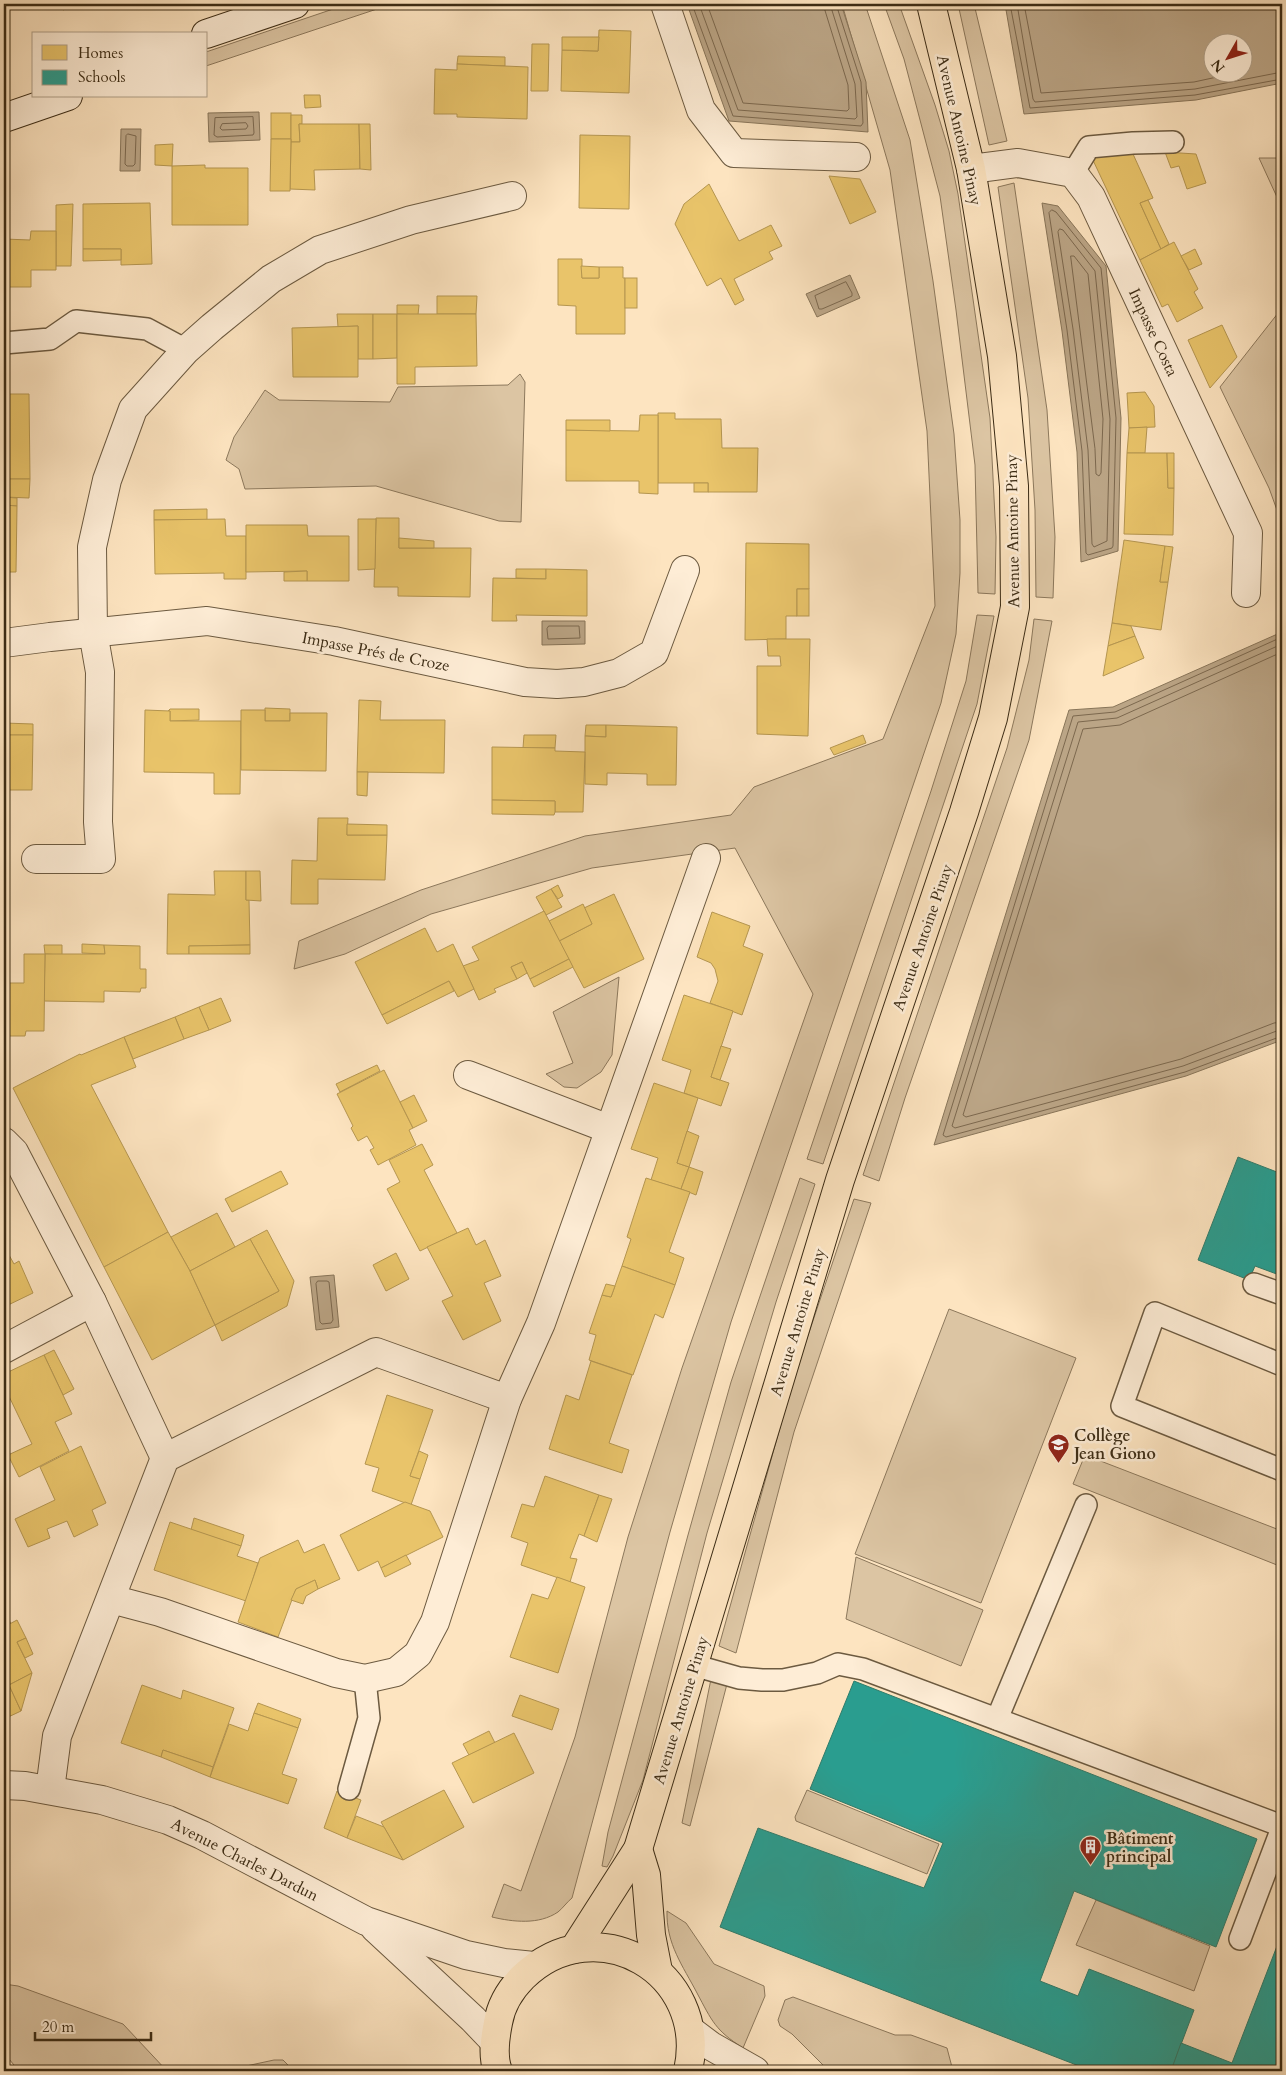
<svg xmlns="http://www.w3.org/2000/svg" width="1286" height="2075" viewBox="0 0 1286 2075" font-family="Cardo,serif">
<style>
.green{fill:#dcc5a3;stroke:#8c785c}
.water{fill:#bba586;stroke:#887559;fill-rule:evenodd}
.homes{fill:#e9c46a;stroke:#b59650}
.schools{fill:#2a9d8f;stroke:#2f7b6a}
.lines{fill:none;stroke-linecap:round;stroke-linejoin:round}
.shore{stroke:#7c684e;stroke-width:1}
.lane-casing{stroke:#6c5a40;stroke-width:24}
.street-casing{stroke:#6c5a40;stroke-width:30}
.secondary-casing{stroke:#3c2c15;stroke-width:30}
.primary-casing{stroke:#3c2c15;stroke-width:30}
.lane{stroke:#feedd6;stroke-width:21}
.street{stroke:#feedd6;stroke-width:28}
.secondary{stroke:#feedd6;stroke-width:28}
.primary{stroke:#fde4c0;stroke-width:28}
.labels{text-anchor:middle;stroke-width:5;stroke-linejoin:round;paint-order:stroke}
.street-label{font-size:16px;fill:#3c2c15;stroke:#feedd6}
.poi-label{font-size:16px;font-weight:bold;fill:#3c2c15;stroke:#feedd6;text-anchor:start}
</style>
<rect width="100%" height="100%" fill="#fde4c0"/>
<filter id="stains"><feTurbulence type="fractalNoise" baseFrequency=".004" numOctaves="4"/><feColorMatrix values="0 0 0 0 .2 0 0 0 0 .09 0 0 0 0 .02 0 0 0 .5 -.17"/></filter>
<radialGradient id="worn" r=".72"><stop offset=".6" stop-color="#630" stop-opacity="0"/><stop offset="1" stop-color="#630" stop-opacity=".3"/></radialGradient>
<g class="green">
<path d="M348 4H392L206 66V52Z"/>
<path d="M842 4H865L910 140 933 281 954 434 960 520V573L956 634 941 703 731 1322 670 1532 572 1898C567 1902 563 1908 558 1912 539 1925 513 1922 492 1917L504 1884 521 1891 575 1737 628 1537 682 1368 813 994 735 848 592 868 431 914 345 954 294 969 299 941 421 890 585 836 731 815 754 787 883 739 935 606 927 431 890 170Z"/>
<path d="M884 4H899L935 105 949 151 958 194 990 418 996 537 995 594 978 593 975 465 956 310 940 196 904 59Z"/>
<path d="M958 4H974L1007 141 989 145Z"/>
<path d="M1259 158H1282V208Z"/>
<path d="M1014 183 1047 410 1055 537 1053 598 1036 597 1035 510 1028 398 998 187Z"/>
<path d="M1282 308V524L1269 488 1220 387Z"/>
<path d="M520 374 525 382 521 522 499 521 376 486 245 489 239 469 226 460 234 437 265 390 279 400 390 402 398 387 508 385Z"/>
<path d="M977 615 994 616 977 704 823 1164 807 1159 931 791 966 681Z"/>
<path d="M1034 619 1052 621 1029 740 905 1098 879 1181 863 1175 1007 748 1029 660Z"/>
<path d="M619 977 612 1055 601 1072 577 1088 564 1087 546 1074 573 1063 553 1012Z"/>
<path d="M800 1178 815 1184 776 1302 707 1533 643 1780 613 1856 607 1867 602 1866 608 1832 688 1535 731 1382Z"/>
<path d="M854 1199 871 1203 794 1432 736 1653 719 1646 795 1374Z"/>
<path d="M949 1309 1076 1358 981 1603 855 1554Z"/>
<path d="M1085 1455 1282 1531V1567L1073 1484Z"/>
<path d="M856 1557 983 1610 961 1666 846 1619Z"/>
<path d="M711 1679 727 1684 690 1826 682 1823Z"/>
<path d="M807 1790 939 1844 927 1874 796 1821 795 1817Z"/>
<path d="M1096 1900 1210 1946 1194 1991 1076 1945Z"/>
<path d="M667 1911 686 1923 714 1964 764 1986 765 1996 743 2048C715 2030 712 2021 697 1993 683 1966 666 1944 667 1911Z"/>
<path d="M4 1984 18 1986 123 2024 167 2071H19L4 2053Z"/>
<path d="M793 1997 895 2035H911L947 2048 953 2071H829L792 2034 780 2026 778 2020 785 2000Z"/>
<path d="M274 2060H283L294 2071H223Z"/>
</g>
<g class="water">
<path d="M687 4H841L866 82 868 132 729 121Z"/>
<path d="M1005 4H1282V83L1196 100 1024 114ZM1244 42V72H1214V42Z"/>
<path d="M259 112 260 140 209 142 208 113Z"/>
<path d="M121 129H141L140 171H120Z"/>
<path d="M1042 203 1058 206 1106 266 1121 418 1118 551 1081 562 1077 452 1062 331Z"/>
<path d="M850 275 860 298 817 317 806 294Z"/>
<path d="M542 621H585V644L542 645Z"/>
<path d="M1282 632V1040L1186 1076 934 1145 1069 710 1113 707Z"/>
<path d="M334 1275 339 1327 316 1330 310 1277Z"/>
</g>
<g class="homes">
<path d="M61 4H81L63 10Z"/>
<path d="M599 30 631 31 629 93 561 91 562 50 598 51Z"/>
<path d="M562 37H599L598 51 562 50Z"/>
<path d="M532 44H549L548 91H531Z"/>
<path d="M458 56 505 57V66L457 64Z"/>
<path d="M457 64 528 67 527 119 457 117V114H434L435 69 457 70Z"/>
<path d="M304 95H320L321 107 305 108Z"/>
<rect x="271" y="113" width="20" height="26"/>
<path d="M291 115H302V124H299L300 142H291Z"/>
<path d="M299 124H359L360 169 314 170 315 190 290 189 291 142H300Z"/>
<path d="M359 124H370L371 170 360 169Z"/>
<path d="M580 135 630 136 629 209 579 208Z"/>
<path d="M271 139H291L290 191H270Z"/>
<path d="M173 144 172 166 155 165V145Z"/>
<path d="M1165 152 1196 154 1206 183 1187 189 1179 166 1171 168Z"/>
<path d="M1133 154 1153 198 1140 203 1161 249 1140 260 1091 156Z"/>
<path d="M205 165V168H248V225H172V166Z"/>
<path d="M829 176 860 179 876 212 850 224Z"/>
<path d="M709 184 739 241 771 225 782 246 769 252 773 259 734 279 744 300 735 305 721 278 707 286 675 224 684 204Z"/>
<path d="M1148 200 1169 244 1161 249 1140 203Z"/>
<path d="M150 203 152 264 121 265V249H83V204Z"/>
<path d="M73 204 71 266H56V205Z"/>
<path d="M31 231H56V270H31V287H4V239L30 240Z"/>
<path d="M1174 242 1198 289 1194 292 1203 308 1177 322 1168 304 1162 307 1140 260Z"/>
<path d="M83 249H121V260L83 261Z"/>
<path d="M1195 249 1202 264 1189 270 1181 256Z"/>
<path d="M558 259H582V278H599V267H623V278H625V334H576V306L558 305Z"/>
<path d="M581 266 599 267V278H582Z"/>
<rect x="625" y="278" width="12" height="30"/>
<path d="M437 296H477L476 314H437Z"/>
<path d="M397 305H419L418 315 397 314Z"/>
<path d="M337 314H373V359H358V326L338 327Z"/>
<path d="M373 314H397V358L373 359Z"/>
<path d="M397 314H476L477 366 415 367V384H397Z"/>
<path d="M1222 325 1237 357 1210 388 1188 340Z"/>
<path d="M358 326V377H293L292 328Z"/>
<path d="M1145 392 1154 406 1155 427 1129 428 1127 393Z"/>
<path d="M4 394H29L30 479H4Z"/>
<path d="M658 413H675V419H721L722 448H758L757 492H708V483H658Z"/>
<path d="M640 415H658V494L639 493V481H566V430L639 431Z"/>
<path d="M566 420H610V431L566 430Z"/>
<path d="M1147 427 1145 453H1127L1129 428Z"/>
<path d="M1127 453H1167L1168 488H1174L1173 535 1124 534Z"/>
<path d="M1167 453H1174V488H1168Z"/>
<path d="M4 479H30L29 498 4 497Z"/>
<rect x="694" y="483" width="14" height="9"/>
<path d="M4 497 17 498V506L4 505Z"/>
<path d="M4 505 17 506 16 572H4Z"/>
<path d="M207 509V520H154V510Z"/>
<path d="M376 518H399V548H471L470 597 398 596V587H374Z"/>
<path d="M225 519 226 536H246V579H224V573L155 574 154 520Z"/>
<path d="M358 519H376L375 569 358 570Z"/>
<path d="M246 525H307L308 536H349V581H307V571L246 572Z"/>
<path d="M399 538 434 541V548H399Z"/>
<path d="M1124 540 1165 546 1160 582H1168L1161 630 1112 623Z"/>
<path d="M746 543 809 544V589H797V616H786V639L745 640Z"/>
<path d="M1165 546 1173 547 1168 582H1160Z"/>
<path d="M516 569H546V579L516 578Z"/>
<path d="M546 569 587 570V616L516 615 517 621H492L493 578 546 579Z"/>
<path d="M307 571V581H284V572Z"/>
<rect x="797" y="589" width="12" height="27"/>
<path d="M1112 623 1131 626 1135 636 1108 646Z"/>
<path d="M1135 636 1144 658 1103 676 1108 646Z"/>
<path d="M767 639H810L808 736 757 734V666H781L780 656H768Z"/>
<path d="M359 700 381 701 380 720H445L444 773 357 772Z"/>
<path d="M265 708 290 709V721H265Z"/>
<path d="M170 709H199V720L170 721V711H168Z"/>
<path d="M145 710 170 711V721H241L240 794H214V773L144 772Z"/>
<path d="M241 710H265V721H290V713H327L326 771 241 770Z"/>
<path d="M4 723 33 724V735H4Z"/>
<path d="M586 725H606V737L585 736Z"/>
<path d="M606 725 677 727 676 785H647V774L607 773V785L585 784V736L606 737Z"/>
<path d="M4 735H33L32 790H4Z"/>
<path d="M524 735H556L555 748H523Z"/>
<path d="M863 735 866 743 834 755 830 748Z"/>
<path d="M492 747 555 748V751L585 752 583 812H555V801L492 800Z"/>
<path d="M357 772H368L367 796 357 795Z"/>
<path d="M492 800 555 801V812L554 815 492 814Z"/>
<path d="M318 818H348L347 835H387L385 880 318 879V904H291L292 860 317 861Z"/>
<path d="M347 824 387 825V835H347Z"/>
<path d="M214 871H246V900H249L250 945 189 946V954H167L168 894 215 895Z"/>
<path d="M246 871H260L261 901 246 900Z"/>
<path d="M558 885 563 896 558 899 551 889Z"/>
<path d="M551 889 562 907 546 915 536 897Z"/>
<path d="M614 894 644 959 584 988 559 941 592 924 584 908Z"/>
<path d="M583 904 592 924 559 941 549 921Z"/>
<path d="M544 911 569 959 530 979 522 962 511 967 517 979 494 989 496 992 479 1000 463 966 479 960 472 947Z"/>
<path d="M712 912 750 926 743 946 763 954 742 1015 710 1003 718 981 715 969 711 963 697 957Z"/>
<path d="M425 928 437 952 453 944 474 989 458 997 449 981 382 1015 355 962Z"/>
<path d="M82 944 104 945 105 954 82 953Z"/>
<path d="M44 945H62V955L45 954Z"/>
<path d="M104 945 140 946V969H146V988H141L140 992 104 991V1002L44 1001 45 954H105Z"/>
<path d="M250 945V954H189V946Z"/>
<path d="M24 954H45L44 1031H26L25 1036H4V983H24Z"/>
<path d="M569 959 573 967 534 987 530 979Z"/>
<path d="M522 962 527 973 517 979 511 967Z"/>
<path d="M4 966H8L9 983H4Z"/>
<path d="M449 981 454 991 387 1024 382 1015Z"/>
<path d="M684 995 733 1011 711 1077 729 1083 721 1106 684 1093 691 1070 662 1060Z"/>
<path d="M221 998 231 1021 209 1030 199 1007Z"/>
<path d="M199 1007 209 1030 184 1039 175 1017Z"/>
<path d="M175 1017 184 1039 133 1059 124 1037Z"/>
<path d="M124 1037 136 1067 91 1085 168 1232 104 1267 13 1088 80 1054 81 1055Z"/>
<path d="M721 1046 731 1049 720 1080 711 1077Z"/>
<path d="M377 1065 380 1071 340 1092 336 1084Z"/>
<path d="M384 1070 413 1128 409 1130 416 1145 378 1165 370 1150 374 1148 367 1136 358 1141 351 1128 353 1126 337 1094Z"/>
<path d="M654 1083 698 1098 677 1163 689 1167 681 1189 651 1180 658 1158 631 1149Z"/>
<path d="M414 1095 427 1121 413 1128 400 1102Z"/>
<path d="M687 1131 699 1136 689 1167 677 1163Z"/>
<path d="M422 1144 433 1165 424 1170 457 1233 420 1251 387 1189 400 1182 389 1160Z"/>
<path d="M689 1167 703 1172 696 1195 681 1189Z"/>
<path d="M281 1171 288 1184 232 1212 225 1199Z"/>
<path d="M646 1178 690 1192 669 1252 684 1258 675 1285 622 1266 631 1239 627 1237Z"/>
<path d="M217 1213 235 1247 190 1271 171 1237Z"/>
<path d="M468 1228 476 1245 485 1240 501 1276 484 1283 501 1321 463 1340 442 1301 453 1296 427 1247Z"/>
<path d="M267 1230 294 1281 287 1306 222 1341 215 1325 279 1291 250 1239Z"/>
<path d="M168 1232 190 1271 215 1325 152 1360 104 1267Z"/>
<path d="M250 1239 279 1291 215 1325 190 1271Z"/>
<path d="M4 1246 14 1264 19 1261 33 1293 4 1307Z"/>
<path d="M396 1253 409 1279 386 1291 373 1265Z"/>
<path d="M622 1266 675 1285 663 1318 655 1314 633 1375 589 1360 596 1335 589 1333 602 1295 611 1297Z"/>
<path d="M606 1284 615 1286 611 1297 602 1295Z"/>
<path d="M54 1350 74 1389 63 1395 44 1355Z"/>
<path d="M44 1355 72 1414 55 1422 69 1451 19 1477 8 1455 32 1444 4 1386V1374Z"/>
<path d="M591 1361 632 1375 609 1443 629 1450 622 1473 549 1449 566 1395 579 1400Z"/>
<path d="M387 1395 433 1410 410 1476 420 1479 411 1505 372 1491 379 1468 365 1464Z"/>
<path d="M81 1446 106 1503 92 1510 98 1525 74 1537 67 1521 47 1529 50 1538 28 1547 15 1519 55 1500 40 1467Z"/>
<path d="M419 1451 428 1455 420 1479 410 1476Z"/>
<path d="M545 1476 599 1495 584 1536 579 1534 570 1558 577 1559 570 1582 521 1565 528 1543 511 1537 522 1504 534 1507Z"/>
<path d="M599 1495 612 1499 597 1542 584 1536Z"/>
<path d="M405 1502 430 1511 443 1537 381 1568 378 1561 358 1571 340 1535Z"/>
<path d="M194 1518 244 1535 241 1546 191 1530Z"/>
<path d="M170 1522 241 1546 237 1556 258 1563 246 1601 154 1570Z"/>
<path d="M298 1540 304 1553 324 1544 340 1579 318 1589 315 1580 296 1589 278 1637 238 1622 260 1558Z"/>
<path d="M406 1555 411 1564 385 1577 381 1568Z"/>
<path d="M557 1577 585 1587 558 1673 510 1657 532 1594 548 1599Z"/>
<path d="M315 1580 318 1589 306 1596 303 1604 291 1600 296 1589Z"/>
<path d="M4 1610 11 1624 4 1627Z"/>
<path d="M17 1620 26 1638 17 1642 32 1673 9 1685 21 1711 4 1719V1627Z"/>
<path d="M26 1638 33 1654 25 1658 17 1642Z"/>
<path d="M32 1673 21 1711 9 1685Z"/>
<path d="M142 1685 181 1699 183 1690 234 1708 213 1767 163 1750 161 1757 121 1743Z"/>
<path d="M520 1695 559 1709 552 1730 512 1716Z"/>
<path d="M258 1703 301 1719 298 1728 254 1713Z"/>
<path d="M254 1713 298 1728 282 1774 297 1779 288 1804 210 1777 229 1724 248 1731Z"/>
<path d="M489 1731 495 1743 469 1755 463 1744Z"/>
<path d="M514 1733 534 1773 473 1803 452 1763Z"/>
<path d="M163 1750 213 1767 210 1777 161 1757Z"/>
<path d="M444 1790 464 1827 403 1860 381 1822Z"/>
<path d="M337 1791 361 1800 347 1838 324 1828Z"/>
<path d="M356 1816 384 1827 403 1860 347 1838Z"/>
</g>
<g class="schools">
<path d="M1238 1157 1282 1174V1276L1255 1266 1249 1280 1198 1260Z"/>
<path d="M854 1681 1257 1839 1216 1947 1074 1891 1040 1981 1078 1996 1089 1969 1194 2010 1171 2071H1092L720 1927 758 1828 924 1888 943 1843 810 1789Z"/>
<path d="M1282 1933V2071H1171L1181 2043 1232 2063Z"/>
</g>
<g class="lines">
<g class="shore">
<path d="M692 4 733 116 861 126 863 123 861 82 836 4"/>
<path d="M699 4 738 110 855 119 857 117 855 84 830 4"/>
<path d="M707 4 743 103 847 111 849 109 848 85 823 4"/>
<path d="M1010 4 1030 108 1195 95 1282 79"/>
<path d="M1017 4 1033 99 1035 102 1195 89 1282 72"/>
<path d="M1024 4 1041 93 1194 82 1240 72"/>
<path d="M253 117 254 133 253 135 217 137 214 135 215 118Z"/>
<path d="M246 123 248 126 246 129 222 130 220 128 222 124Z"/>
<path d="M128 134 136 136 135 164 133 166H127L125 164 126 136Z"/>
<path d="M1052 210 1056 212 1101 268 1116 418 1113 546 1112 548 1088 555 1086 553 1082 451 1067 330 1049 213Z"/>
<path d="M1060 229 1063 230 1095 271 1110 419 1107 541 1094 547 1092 544 1088 450 1073 329 1058 232Z"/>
<path d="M1071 256H1074L1088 274 1103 419 1101 473 1099 476 1096 474 1095 449Z"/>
<path d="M846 282 852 293V296L822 309H819L815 296Z"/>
<path d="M549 626H579L580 638 548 639 547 629Z"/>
<path d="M1282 637 1115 712 1073 716 943 1135 946 1137 1185 1072 1282 1036"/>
<path d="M1282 644 1117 718 1078 722 952 1126 955 1128 1183 1066 1282 1029"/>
<path d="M1282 652 1120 725 1083 729 963 1115 966 1117 1181 1059 1274 1023 1282 1022"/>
<path d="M318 1281H327L329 1282 333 1320 331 1323 322 1324 320 1322 316 1284Z"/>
</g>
<defs>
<g id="lane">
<path d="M1073 173 1089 147 1133 143 1173 142"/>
<path d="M4 343 50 339 76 321 147 329 186 350"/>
<path d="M1254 1284 1282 1294"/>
<path d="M1282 1365 1155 1313 1122 1406 1282 1470"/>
<path d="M693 1665 739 1678 762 1680H783L817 1673 838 1664 863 1669 1282 1826"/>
<path d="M997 1719 1086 1505"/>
<path d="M349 1789 369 1718 365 1679"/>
<path d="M1240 1939 1282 1828"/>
</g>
<g id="street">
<path d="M665 4 701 110 734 153 856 157"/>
<path d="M971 169 1018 163 1073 173 1091 197 1248 533 1246 593"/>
<path d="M4 643 50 637 207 621 334 641 525 682 557 684 584 682 619 673 654 653 685 570"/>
<path d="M36 859H101L98 822 100 672 93 632 92 547 107 480 133 409 186 350 212 327 271 279 320 250 411 220 512 196"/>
<path d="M468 1075 609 1129"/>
<path d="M4 1142 14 1152 92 1302 165 1458"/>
<path d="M4 1349 92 1302"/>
<path d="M111 1599 160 1612 336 1673 365 1679 396 1672 418 1654 435 1622 507 1399 541 1323 706 858"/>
<path d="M4 1785 25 1786 102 1800 168 1820 202 1835 366 1921 466 1955 504 1963 534 1966"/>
<path d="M50 1790 57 1736 165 1458 376 1352 507 1399"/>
<path d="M375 1928 473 2019 494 2041"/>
<path d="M691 2031 711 2046 755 2071"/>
</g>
<g id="secondary">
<path d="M206 34 295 4"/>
<path d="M4 118 68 96"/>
</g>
<g id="primary">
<path d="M638 1849 646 1875 651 1935 658 1971"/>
<path d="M574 1949 638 1849 840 1180 964 812 993 718 1015 607 1014 486 1002 356 971 169 931 4"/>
<path d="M498 2071C492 2056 495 2038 498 2023 501 2005 511 1989 523 1977 596 1906 710 1972 688 2071"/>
</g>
</defs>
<use href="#lane" class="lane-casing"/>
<use href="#street" class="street-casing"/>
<use href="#secondary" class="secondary-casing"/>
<use href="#primary" class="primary-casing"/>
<use href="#lane" class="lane"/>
<use href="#street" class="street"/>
<use href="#secondary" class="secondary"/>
<use href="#primary" class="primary"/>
</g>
<defs>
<symbol id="school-pin" viewBox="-11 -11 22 30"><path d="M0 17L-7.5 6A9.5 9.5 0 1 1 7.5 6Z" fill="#8f2418" stroke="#feedd6"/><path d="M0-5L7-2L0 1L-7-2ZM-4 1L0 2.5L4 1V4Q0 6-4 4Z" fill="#fff"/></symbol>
<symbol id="building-pin" viewBox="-11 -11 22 30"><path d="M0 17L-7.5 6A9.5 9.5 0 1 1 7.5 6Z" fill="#8f2418" stroke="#feedd6"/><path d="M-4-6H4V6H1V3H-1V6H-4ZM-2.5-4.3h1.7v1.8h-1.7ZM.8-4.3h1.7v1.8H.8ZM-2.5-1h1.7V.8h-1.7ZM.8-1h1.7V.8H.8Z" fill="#fff"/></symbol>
</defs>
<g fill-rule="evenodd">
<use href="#school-pin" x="1046" y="1432" width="25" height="34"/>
<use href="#building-pin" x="1078" y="1834" width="25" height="34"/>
</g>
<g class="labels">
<g class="street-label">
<text transform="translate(960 130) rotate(77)" y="6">Avenue Antoine Pinay</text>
<text transform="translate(1154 332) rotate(65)" y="6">Impasse Costa</text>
<text transform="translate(1012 531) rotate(-91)" y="6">Avenue Antoine Pinay</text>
<text transform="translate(376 651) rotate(11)" y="6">Impasse Prés de Croze</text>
<text transform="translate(922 937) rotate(-71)" y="6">Avenue Antoine Pinay</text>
<text transform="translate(797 1322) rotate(-73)" y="6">Avenue Antoine Pinay</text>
<text transform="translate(680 1710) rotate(-73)" y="6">Avenue Antoine Pinay</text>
<text transform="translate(245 1859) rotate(27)" y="6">Avenue Charles Dardun</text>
</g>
<g class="poi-label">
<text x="1074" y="1441">Collège<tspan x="1074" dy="18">Jean Giono</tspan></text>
<text x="1106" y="1844">Bâtiment<tspan x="1106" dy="18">principal</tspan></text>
</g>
</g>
<rect width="1286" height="2075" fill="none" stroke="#fde4c0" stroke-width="20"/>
<rect x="5" y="5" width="1276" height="2065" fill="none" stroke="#3c2c15" stroke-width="2.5"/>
<rect x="10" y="10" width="1266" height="2055" fill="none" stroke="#3c2c15"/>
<rect x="32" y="32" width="175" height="65" fill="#feedd6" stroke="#b0a089"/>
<rect x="42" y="45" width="25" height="15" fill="#e9c46a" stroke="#b0a089"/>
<text x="78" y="58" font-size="15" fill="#3c2c15">Homes</text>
<rect x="42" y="70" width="25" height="15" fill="#2a9d8f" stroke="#b0a089"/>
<text x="78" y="82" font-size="15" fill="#3c2c15">Schools</text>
<g transform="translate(1228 58) rotate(231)"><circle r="24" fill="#feedd6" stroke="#b0a089"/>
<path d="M0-4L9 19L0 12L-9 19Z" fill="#8f2418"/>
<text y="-8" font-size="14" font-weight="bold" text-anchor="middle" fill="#3c2c15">N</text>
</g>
<path d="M35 2032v8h116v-8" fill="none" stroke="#3c2c15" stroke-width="2.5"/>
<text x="42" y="2032" font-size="15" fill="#3c2c15" stroke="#feedd6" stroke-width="4" paint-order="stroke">20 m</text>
<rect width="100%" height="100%" filter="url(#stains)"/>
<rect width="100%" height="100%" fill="url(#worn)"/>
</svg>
